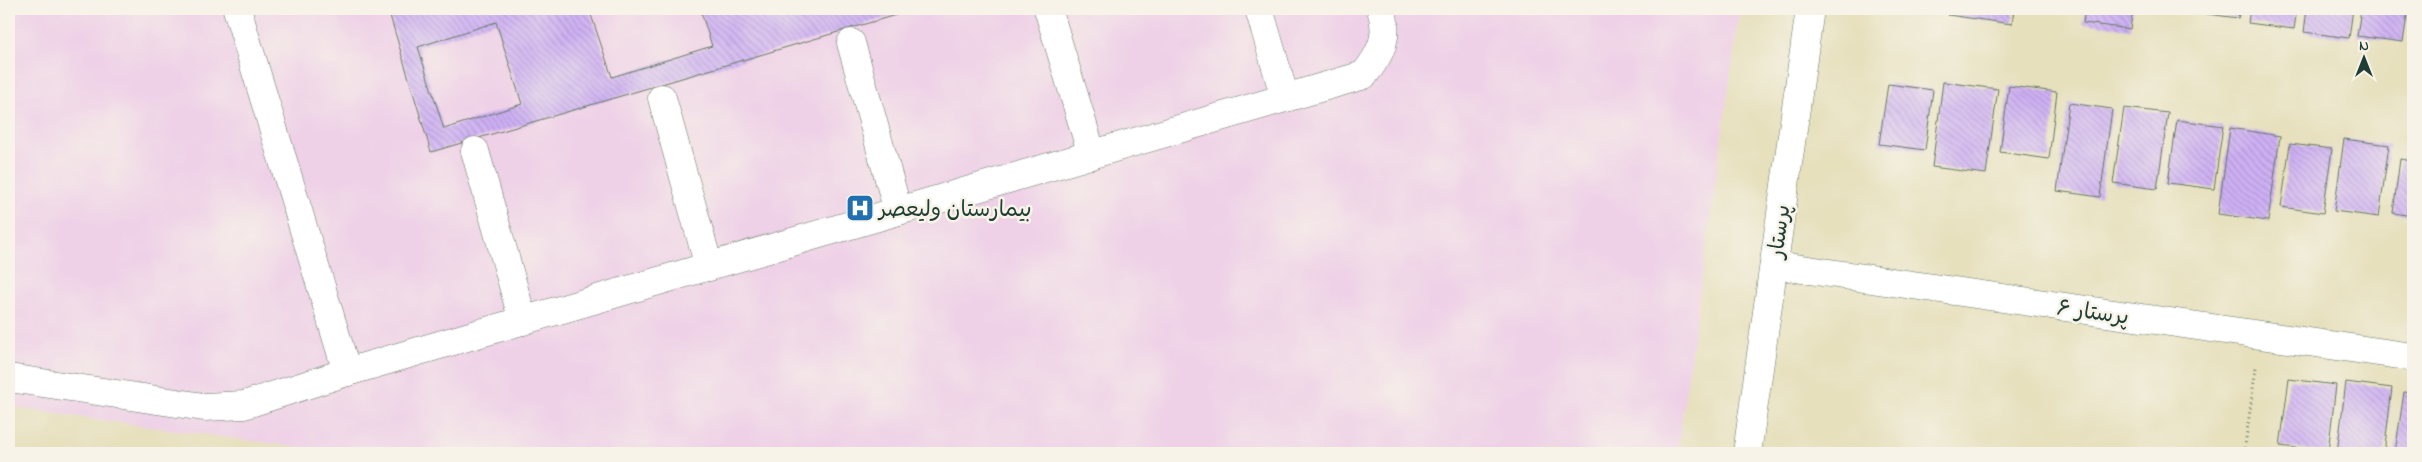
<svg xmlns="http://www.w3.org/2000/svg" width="2422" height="462" viewBox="0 0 2422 462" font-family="'Indie Flower','Playpen Sans Arabic',sans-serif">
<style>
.built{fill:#eed0e7}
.building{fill:url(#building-back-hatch);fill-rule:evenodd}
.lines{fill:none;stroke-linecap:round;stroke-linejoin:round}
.minor-casing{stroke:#657664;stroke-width:29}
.path{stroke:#657664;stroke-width:3;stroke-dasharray:1 4;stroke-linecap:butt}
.minor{stroke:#fff;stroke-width:28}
.labels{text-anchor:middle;stroke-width:5;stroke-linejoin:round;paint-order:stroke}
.poi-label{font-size:22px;fill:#1f3d34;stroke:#f7f3e8;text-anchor:start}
.street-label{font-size:22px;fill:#1f3d34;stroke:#f7f3e8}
</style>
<defs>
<pattern id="building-back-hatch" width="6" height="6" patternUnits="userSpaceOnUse" patternTransform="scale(1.25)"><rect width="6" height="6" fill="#cfb1f5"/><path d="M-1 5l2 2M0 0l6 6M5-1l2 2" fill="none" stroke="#a791c7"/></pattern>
</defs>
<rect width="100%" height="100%" fill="#f7f3e8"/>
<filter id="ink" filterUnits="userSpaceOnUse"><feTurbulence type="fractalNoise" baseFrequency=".02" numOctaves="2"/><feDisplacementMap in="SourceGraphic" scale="10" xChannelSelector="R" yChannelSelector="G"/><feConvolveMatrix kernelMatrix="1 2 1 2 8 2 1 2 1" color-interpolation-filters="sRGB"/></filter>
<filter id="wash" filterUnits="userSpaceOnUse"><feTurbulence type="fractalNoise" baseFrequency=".0096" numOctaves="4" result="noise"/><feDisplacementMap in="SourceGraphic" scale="20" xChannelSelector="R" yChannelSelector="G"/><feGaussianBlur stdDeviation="1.12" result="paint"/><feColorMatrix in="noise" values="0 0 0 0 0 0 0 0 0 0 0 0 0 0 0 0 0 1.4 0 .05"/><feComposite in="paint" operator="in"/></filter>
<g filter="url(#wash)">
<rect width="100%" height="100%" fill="#e6e0bd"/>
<path class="built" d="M9 9H1740L1677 453H339L9 407Z"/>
<g id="blocks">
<g class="building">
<path d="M388 9H589L612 77 712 46 700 9H798L800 15 822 9H916L431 152ZM496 22 522 104 444 129 418 47Z"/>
<path d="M1949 9H2014L2012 24 1948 15Z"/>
<path d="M2085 9H2133L2130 29 2083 23Z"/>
<path d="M2192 9H2240L2238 18 2192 12Z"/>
<path d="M2250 9H2297L2294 29 2248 23Z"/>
<path d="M2307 9H2353L2349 38 2304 32Z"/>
<path d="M2361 9H2408L2403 42 2357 36Z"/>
<path d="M1943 82 1998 89 1986 174 1932 167Z"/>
<path d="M1888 84 1933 90 1925 150 1879 144Z"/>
<path d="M2009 86 2057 92 2049 159 2000 152Z"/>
<path d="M2069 103 2112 109 2100 197 2057 191Z"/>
<path d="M2124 108 2168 113 2157 189 2113 183Z"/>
<path d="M2177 120 2223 126 2214 189 2168 183Z"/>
<path d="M2230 128 2280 136 2268 221 2218 214Z"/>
<path d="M2344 139 2389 145 2379 217 2334 211Z"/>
<path d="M2290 144 2332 149 2323 213 2281 207Z"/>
<path d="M2400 159 2413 161V216L2393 213Z"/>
<path d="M2289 379 2336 385 2328 452 2280 446Z"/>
<path d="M2346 382 2392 388 2384 453H2337Z"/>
<path d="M2404 392 2413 393V453H2395Z"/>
</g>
</g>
</g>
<g filter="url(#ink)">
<use href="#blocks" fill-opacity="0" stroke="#657664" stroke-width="1"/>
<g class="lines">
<defs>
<g id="minor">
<path d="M237 9 347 372"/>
<path d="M1048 9 1092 155"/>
<path d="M1259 9 1285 98"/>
<path d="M851 43 898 211"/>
<path d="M662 98 709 267"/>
<path d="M475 151 523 321"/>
<path d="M1774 265 2413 357"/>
<path d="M9 378 204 407 244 405 347 372 1364 75C1381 54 1390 36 1381 9"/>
<path d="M1747 453 1810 9"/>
</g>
</defs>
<use href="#minor" class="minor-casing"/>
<path class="path" d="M2244 453 2256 367"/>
<use href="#minor" class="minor"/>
</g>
</g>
<defs>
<symbol id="hospital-square" viewBox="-11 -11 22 22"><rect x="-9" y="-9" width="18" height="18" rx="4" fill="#1f6fb2" stroke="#f7f3e8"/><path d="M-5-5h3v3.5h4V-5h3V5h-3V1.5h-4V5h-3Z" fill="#fff"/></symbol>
</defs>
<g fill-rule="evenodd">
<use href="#hospital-square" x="844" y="192" width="32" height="32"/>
</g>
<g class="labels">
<g class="poi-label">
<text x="879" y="216">بیمارستان ولیعصر</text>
</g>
<g class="street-label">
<text transform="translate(1778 231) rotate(-82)" y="8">پرستار</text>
<text transform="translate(2093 311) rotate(8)" y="8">پرستار ۶</text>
</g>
</g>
<rect width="2422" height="462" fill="none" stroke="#f7f3e8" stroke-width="30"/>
<g transform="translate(2364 58)" stroke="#f7f3e8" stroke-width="4" paint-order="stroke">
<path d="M0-4L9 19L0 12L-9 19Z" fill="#1f3d34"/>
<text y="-8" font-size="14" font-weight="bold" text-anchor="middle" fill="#1f3d34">N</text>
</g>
</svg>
